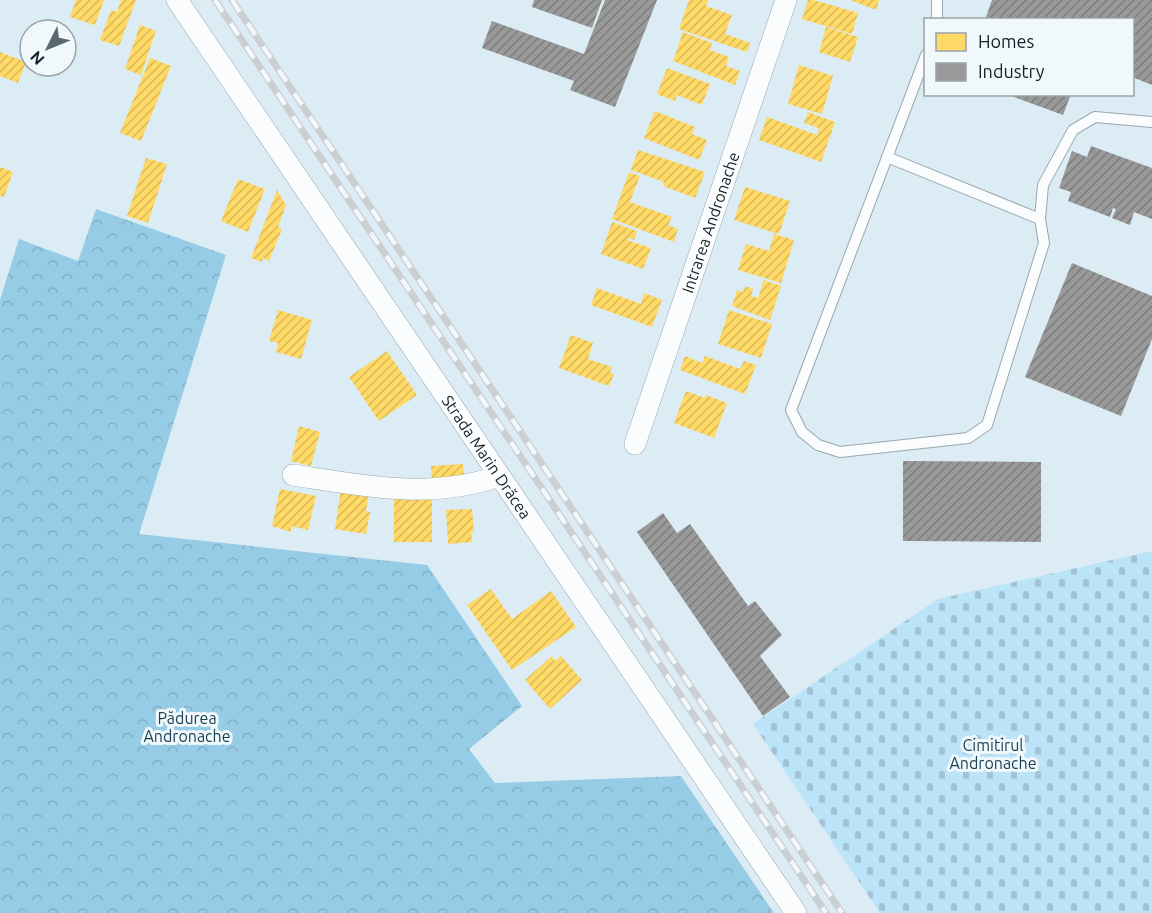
<svg xmlns="http://www.w3.org/2000/svg" width="1152" height="913" viewBox="0 0 1152 913" font-family="Ubuntu,sans-serif">
<style>
.forest{fill:url(#forest-crowns)}
.cemetery{fill:url(#cemetery-stones)}
.homes{fill:url(#homes-hatch)}
.industry{fill:url(#industry-hatch)}
.lines{fill:none;stroke-linecap:round;stroke-linejoin:round}
.service-casing{stroke:#99a7ae;stroke-width:12}
.minor-casing{stroke:#99a7ae;stroke-width:22}
.service{stroke:#fafcfd;stroke-width:10}
.minor{stroke:#fafcfd;stroke-width:21}
.rail-casing{stroke:#cacfd1;stroke-width:7}
.rail{stroke:#f1f8fc;stroke-width:4.5;stroke-dasharray:14;stroke-linecap:butt}
.labels{text-anchor:middle;stroke-width:6;stroke-linejoin:round;paint-order:stroke}
.street-label{font-size:16px;fill:#132027;stroke:#f1f8fc}
.park-label{font-size:16px;fill:#1a3f51;stroke:#f1f8fc}
</style>
<defs>
<pattern id="forest-crowns" width="20" height="18" patternUnits="userSpaceOnUse" patternTransform="scale(1.5)"><rect width="20" height="18" fill="#97cce6"/><path d="M2 6a3 3 0 1 1 6 0M12 15a3 3 0 1 1 6 0" fill="none" stroke="#81afc5"/></pattern>
<pattern id="cemetery-stones" width="16" height="16" patternUnits="userSpaceOnUse" patternTransform="scale(1.5)"><rect width="16" height="16" fill="#bce4f9"/><path d="M2 7V4a2 2 0 0 1 4 0v3zM10 15v-3a2 2 0 0 1 4 0v3z" fill="#a1c3d5"/></pattern>
<pattern id="homes-hatch" width="6" height="6" patternUnits="userSpaceOnUse" patternTransform="scale(1.5)"><rect width="6" height="6" fill="#ffd966"/><path d="M-1 1l2-2M0 6l6-6M5 7l2-2" fill="none" stroke="#daba58"/></pattern>
<pattern id="industry-hatch" width="6" height="6" patternUnits="userSpaceOnUse" patternTransform="scale(1.5)"><rect width="6" height="6" fill="#999"/><path d="M-1 1l2-2M0 6l6-6M5 7l2-2" fill="none" stroke="#7c7c7d"/></pattern>
</defs>
<rect width="100%" height="100%" fill="#dcecf4"/>
<path class="forest" d="M96 209 226 255 139 534 427 565 522 706 469 749 495 783 681 776 774 913H0V300L19 239 78 261Z"/>
<path class="cemetery" d="M1152 551V913H880L753 724 938 599Z"/>
<g class="homes">
<path d="M76 0H104L95 25 70 17Z"/>
<path d="M121 0H136L119 46 100 40 111 10 117 12Z"/>
<path d="M689 0H708L706 6 732 15 725 34 750 43 747 52 679 29Z"/>
<path d="M808 0H814L858 13 852 34 802 19Z"/>
<path d="M850 0H879L876 10Z"/>
<path d="M140 25 156 31 141 75 125 69Z"/>
<path d="M826 27 858 37 850 62 819 52Z"/>
<path d="M683 32 712 43 710 50 729 57 726 66 740 71 735 85 673 61Z"/>
<path d="M0 52 26 62 18 83 0 76Z"/>
<path d="M150 58 171 66 141 141 120 133Z"/>
<path d="M799 65 833 76 822 114 788 104Z"/>
<path d="M667 68 710 84 702 105 677 95 675 101 657 94Z"/>
<path d="M655 111 695 127 692 134 707 140 699 160 644 138Z"/>
<path d="M808 112 835 122 821 162 759 140 767 117 817 135 819 128 804 123Z"/>
<path d="M638 150 705 172 695 198 663 186 664 182 631 170Z"/>
<path d="M146 158 167 164 148 223 127 216Z"/>
<path d="M0 167 13 172 4 197 0 196Z"/>
<path d="M629 172 640 176 630 202 672 217 668 225 678 229 674 242 612 219Z"/>
<path d="M238 179 265 189 248 232 221 221Z"/>
<path d="M745 187 790 201 779 234 734 220Z"/>
<path d="M277 190 286 205 278 227 282 229 269 261 263 258 262 262 251 258Z"/>
<path d="M612 222 637 231 634 240 628 238 627 240 651 248 643 269 601 254Z"/>
<path d="M774 234 794 240 781 283 738 270 746 244 769 251Z"/>
<path d="M764 280 781 286 770 320 732 306 737 290 743 292 745 286 753 289 751 296 758 298Z"/>
<path d="M597 288 641 304 644 293 662 300 652 327 591 305Z"/>
<path d="M278 310 312 320 301 359 276 352 278 343 269 341Z"/>
<path d="M729 310 772 324 761 358 718 344Z"/>
<path d="M571 335 593 343 588 359 612 367 610 372 614 374 609 386 559 368Z"/>
<path d="M387 351 417 395 379 421 349 377Z"/>
<path d="M685 356 702 363 705 356 740 369 744 361 756 365 745 394 680 370Z"/>
<path d="M686 391 705 398 706 395 727 403 714 438 674 423Z"/>
<path d="M299 426 320 432 311 466 291 461Z"/>
<path d="M463 464 464 480 432 483 431 466Z"/>
<path d="M341 488 369 493 366 511 370 512 366 534 335 529Z"/>
<path d="M280 489 316 496 308 530 291 526V532L272 526Z"/>
<rect x="394" y="497" width="38" height="45"/>
<path d="M472 509 474 532H471L472 542 448 544 446 510Z"/>
<path d="M491 589 512 619 551 591 576 627 512 670 467 605Z"/>
<path d="M552 656 555 661 561 656 582 680 550 709 525 680Z"/>
</g>
<g class="industry">
<path d="M534 0H602L592 28 532 7Z"/>
<path d="M605 0H657L615 107 570 90 574 81 482 48 492 21 584 54Z"/>
<path d="M992 0H1152V85L1132 77V20H985Z"/>
<path d="M1006 94H1071L1063 115Z"/>
<path d="M1091 146 1152 168V219L1134 212 1130 225 1112 218 1116 209 1113 208 1110 217 1068 201 1071 192 1059 188 1072 151 1087 157Z"/>
<path d="M1072 263 1152 296V339L1121 416 1025 377Z"/>
<path d="M903 461 1041 462V542L903 541Z"/>
<path d="M663 513 677 533 690 524 748 606 755 601 782 635 760 656 790 697 763 716 637 532Z"/>
</g>
<g class="lines">
<defs>
<g id="service">
<path d="M937 20V0"/>
<path d="M926 55 791 410 802 432 818 445 840 452 968 438 987 425 1044 243 1040 219 1043 185 1073 130 1095 117 1152 122"/>
<path d="M887 157 1040 219"/>
</g>
<g id="minor">
<path id="s1" d="M177 0 796 913"/>
<path id="s2" d="M635 444 786 0"/>
<path d="M293 475C364 486 431 500 499 476"/>
</g>
</defs>
<use href="#service" class="service-casing"/>
<use href="#minor" class="minor-casing"/>
<use href="#service" class="service"/>
<use href="#minor" class="minor"/>
<defs>
<g id="rail">
<path d="M215 0 826 913"/>
<path d="M232 0 842 913"/>
</g>
</defs>
<use href="#rail" class="rail-casing"/>
<use href="#rail" class="rail"/>
</g>
<g class="labels">
<g class="street-label">
<text dy="6" stroke="none"><textPath href="#s2" startOffset="234">Intrarea Andronache</textPath></text>
<text dy="6" stroke="none"><textPath href="#s1" startOffset="552">Strada Marin Drăcea</textPath></text>
</g>
<g class="park-label">
<text x="187" y="724">Pădurea<tspan x="187" dy="18">Andronache</tspan></text>
<text x="993" y="751">Cimitirul<tspan x="993" dy="18">Andronache</tspan></text>
</g>
</g>
<rect x="924" y="18" width="210" height="78" fill="#f1f8fc" stroke="#98a2a7" stroke-width="1.5"/>
<rect x="936" y="33" width="30" height="18" fill="#ffd966" stroke="#98a2a7" stroke-width="1.5"/>
<text x="978" y="48" font-size="18" fill="#132027">Homes</text>
<rect x="936" y="63" width="30" height="18" fill="#999999" stroke="#98a2a7" stroke-width="1.5"/>
<text x="978" y="78" font-size="18" fill="#132027">Industry</text>
<g transform="translate(48 48) rotate(227)"><circle r="28" fill="#f1f8fc" stroke="#98a2a7" stroke-width="1.5"/>
<path d="M0-4.5L10 22L0 15L-10 22Z" fill="#59676f"/>
<text y="-9" font-size="16" font-weight="bold" text-anchor="middle" fill="#132027">N</text>
</g>
</svg>
